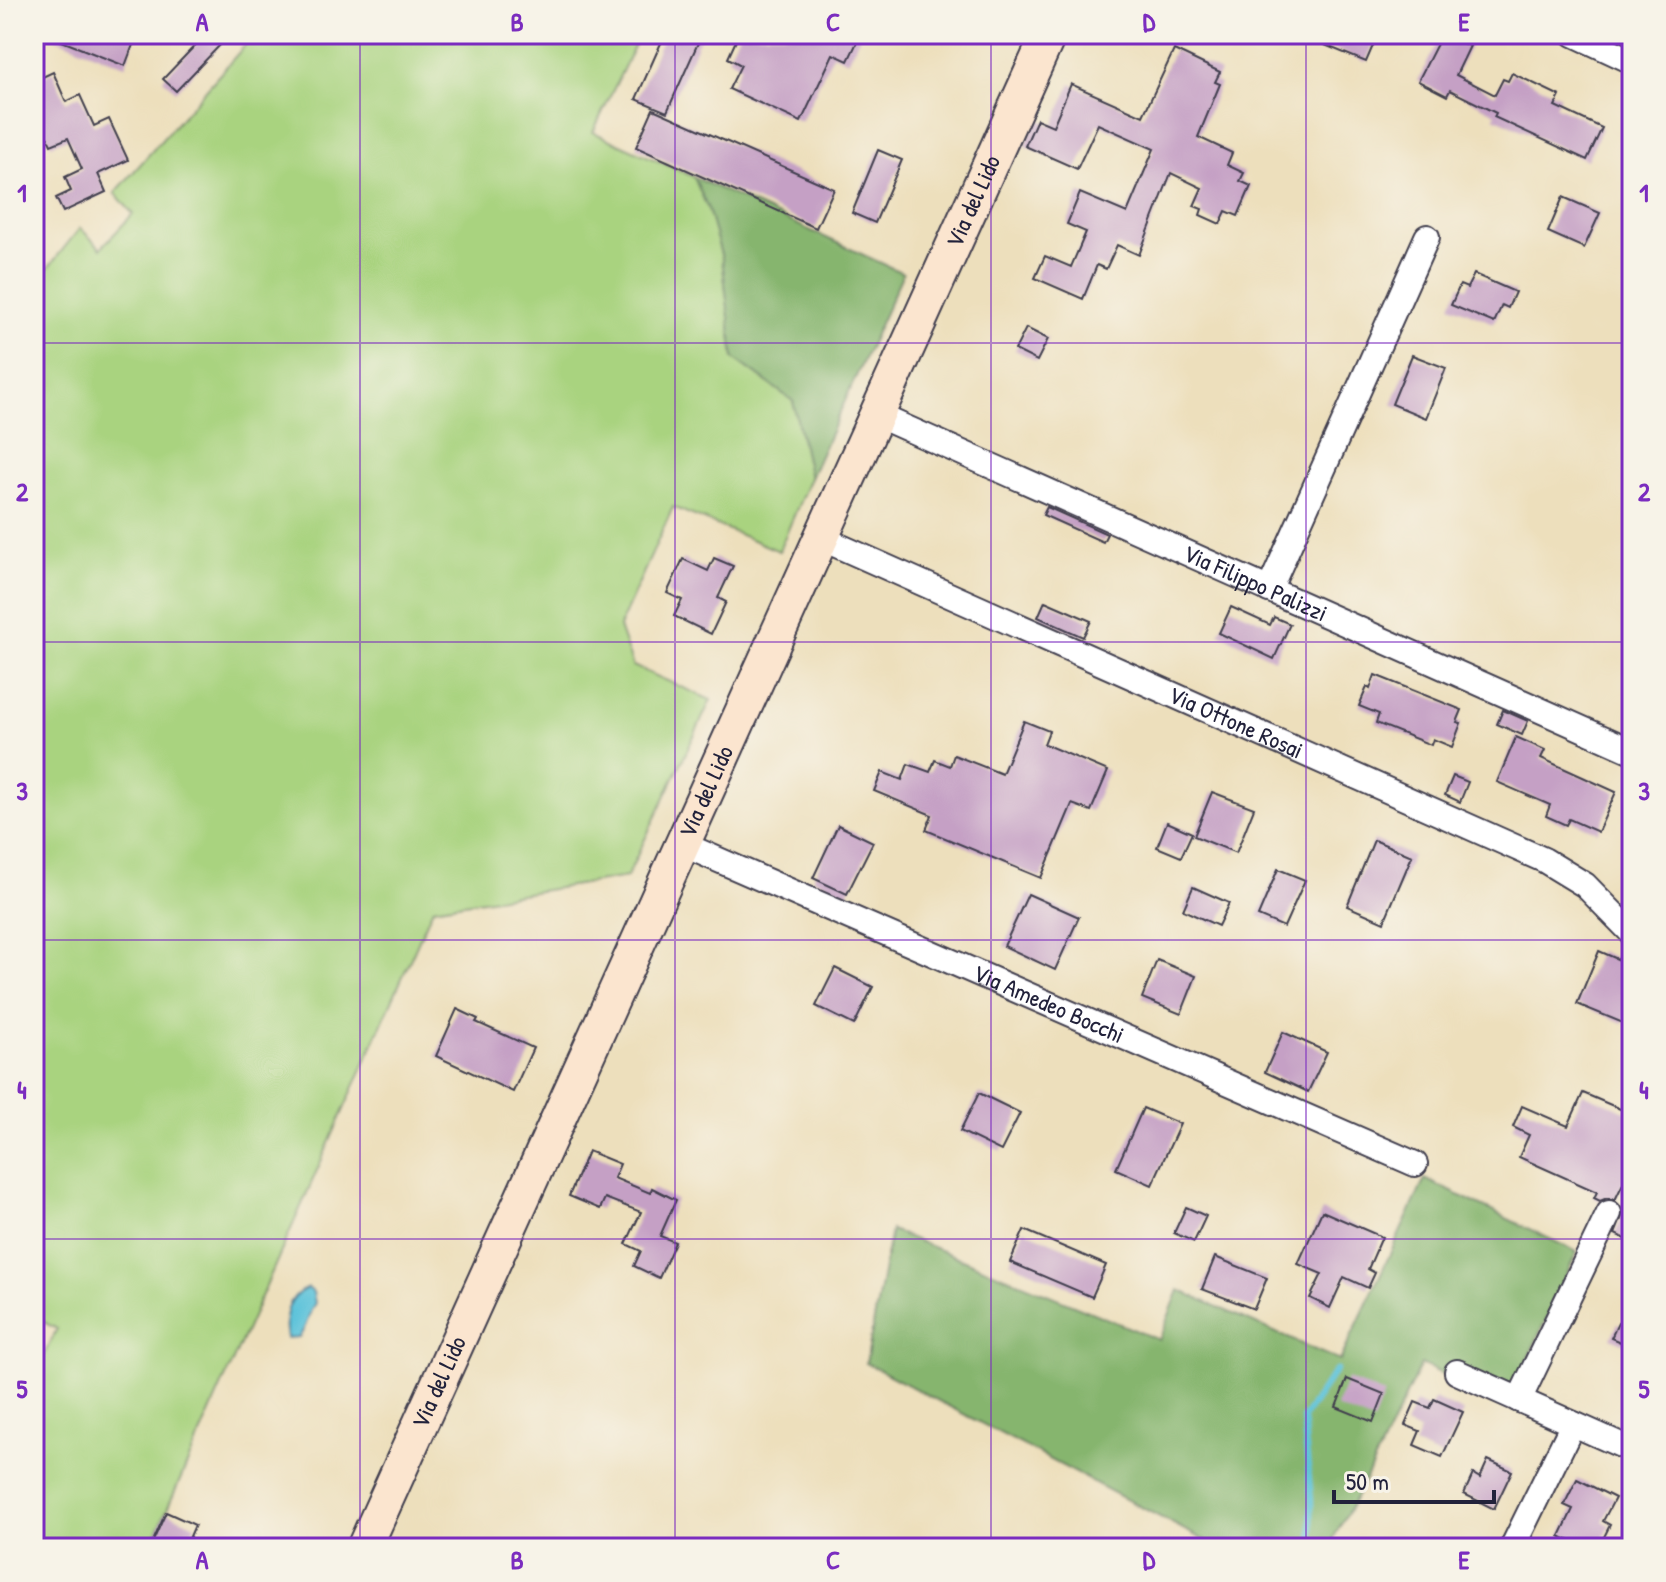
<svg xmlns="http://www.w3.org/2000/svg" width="1666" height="1582" viewBox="0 0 1666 1582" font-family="'Patrick Hand',sans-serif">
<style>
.green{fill:#a9d37f;stroke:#667a5d;stroke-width:2}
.forest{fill:#86b56e;stroke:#546c54;stroke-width:2}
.water{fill:#5dc3da;stroke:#40728a;stroke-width:2}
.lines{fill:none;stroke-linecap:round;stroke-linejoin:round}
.stream{stroke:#5dc3da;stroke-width:6}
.building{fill:#c5a0c5}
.street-casing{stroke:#403e4e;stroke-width:28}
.secondary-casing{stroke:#403e4e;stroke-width:38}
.street{stroke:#fff;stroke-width:24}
.secondary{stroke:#fbe5cf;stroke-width:34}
.grid{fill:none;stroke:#7b2cbf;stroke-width:2;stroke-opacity:0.55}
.labels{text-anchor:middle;stroke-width:6;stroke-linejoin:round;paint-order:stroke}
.street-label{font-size:24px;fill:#22223b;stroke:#f7f3e8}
.neatline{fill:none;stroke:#7b2cbf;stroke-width:3}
.grid-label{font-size:26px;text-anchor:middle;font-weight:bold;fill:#7b2cbf}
</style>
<rect width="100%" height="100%" fill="#f7f3e8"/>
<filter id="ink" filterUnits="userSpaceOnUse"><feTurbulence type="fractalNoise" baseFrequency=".0125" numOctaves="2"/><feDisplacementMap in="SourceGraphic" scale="16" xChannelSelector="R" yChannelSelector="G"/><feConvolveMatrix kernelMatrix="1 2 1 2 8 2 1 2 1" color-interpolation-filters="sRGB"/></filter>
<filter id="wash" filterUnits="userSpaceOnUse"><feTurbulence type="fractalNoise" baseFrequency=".006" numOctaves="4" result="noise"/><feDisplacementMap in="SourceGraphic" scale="32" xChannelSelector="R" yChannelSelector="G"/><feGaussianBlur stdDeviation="1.8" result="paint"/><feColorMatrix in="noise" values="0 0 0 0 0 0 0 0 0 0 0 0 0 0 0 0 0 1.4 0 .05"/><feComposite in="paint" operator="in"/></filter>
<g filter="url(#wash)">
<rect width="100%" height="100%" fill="#eddfbc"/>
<path class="green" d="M255 34H640L593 132 694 177 708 209 722 258 734 358 793 401 810 478 779 551 673 507 619 627 633 666 711 700 627 877 433 908 150 1548H34V1374L57 1329 34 1317V264L48 268 80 228 101 248 133 214 115 193Z"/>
<g class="forest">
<path d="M694 177 903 273 810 478 793 401 734 358 722 258 708 209Z"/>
<path d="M1425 1179 1577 1252 1507 1404 1421 1364 1366 1479 1334 1537 1333 1548H1219L866 1363 891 1230 1159 1340 1179 1290 1340 1361Z"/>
</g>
<path class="water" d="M308 1288 313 1292 315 1303C307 1315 308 1326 299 1337L287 1338C283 1318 287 1295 308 1288Z"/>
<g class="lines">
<path class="stream" d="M1312 1548 1311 1498 1303 1418 1336 1370"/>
</g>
<g id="blocks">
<g class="building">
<path d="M44 34H137L125 66Z"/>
<path d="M206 34H211L221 44 176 91 163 79Z"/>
<path d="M665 34H702L667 112 636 99Z"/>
<path d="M739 34H861L848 61 833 54 801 122 729 89 741 65 728 58Z"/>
<path d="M1298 34H1378L1366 62Z"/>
<path d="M1442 34 1470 46 1456 75 1495 95 1503 79 1508 81 1512 73 1560 96 1555 106 1602 128 1587 160 1494 117 1496 113 1450 90 1447 96 1418 81Z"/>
<path d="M1174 50 1220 72 1215 82 1220 84 1198 137 1232 153 1227 165 1244 173 1240 181 1251 186 1238 216 1226 211 1220 224 1200 215 1202 209 1194 206 1202 188 1171 173 1139 255 1117 245 1106 269 1097 265 1083 299 1035 278 1045 256 1071 267 1086 232 1067 224 1080 193 1127 213 1154 149 1098 124 1077 169 1025 146 1037 119 1053 126 1071 84 1143 116Z"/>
<path d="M53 72 66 102 80 95 94 126 109 119 128 160 98 174 106 192 63 212 56 198 71 191 65 177 82 169 68 138 51 145 44 130 34 135V81Z"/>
<path d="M653 109 834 189 816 228 636 147Z"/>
<path d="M878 150 902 160 875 223 852 213Z"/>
<path d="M1563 197 1600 213 1584 248 1548 232Z"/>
<path d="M1474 274 1515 292 1508 308 1502 305 1494 323 1451 305 1460 285 1467 288Z"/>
<path d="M1026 328 1048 339 1037 361 1015 350Z"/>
<path d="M1412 355 1446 368 1426 418 1392 404Z"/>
<path d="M1047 507 1107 534 1103 542 1043 515Z"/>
<path d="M714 558 733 566 718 598 726 602 711 634 674 616 682 600 667 593 683 559 708 571Z"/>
<path d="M1045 601 1091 621 1083 637 1038 617Z"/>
<path d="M1231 607 1270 625 1274 617 1290 624 1274 659 1219 633Z"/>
<path d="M1375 675 1462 710 1457 722 1461 723 1452 747 1433 739 1431 745 1376 723 1379 714 1359 706 1367 687 1370 689Z"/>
<path d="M1503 710 1528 721 1522 735 1497 724Z"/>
<path d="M1024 721 1049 731 1044 744 1108 771 1091 811 1072 804 1041 878 926 830 932 815 874 791 882 772 902 780 908 764 930 772 935 760 950 766 954 755 1002 774Z"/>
<path d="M1516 737 1545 750 1541 758 1616 792 1598 832 1569 819 1566 825 1546 816 1550 805 1497 782Z"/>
<path d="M1453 776 1468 782 1460 802 1445 795Z"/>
<path d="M1212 792 1254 808 1236 853 1194 836Z"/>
<path d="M1167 822 1192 833 1181 857 1157 847Z"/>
<path d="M838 825 873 842 847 894 813 878Z"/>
<path d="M1374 840 1412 856 1384 922 1347 906Z"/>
<path d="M1278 869 1305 880 1284 927 1258 916Z"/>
<path d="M1193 887 1229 903 1218 926 1183 910Z"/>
<path d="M1028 894 1079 917 1055 970 1004 946Z"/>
<path d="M1599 951 1629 964 1624 977 1632 980V1001L1623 1023 1577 1004Z"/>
<path d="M1157 960 1196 976 1181 1014 1142 998Z"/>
<path d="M835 968 873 987 854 1025 816 1006Z"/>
<path d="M457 1009 478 1019 476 1022 533 1048 513 1092 436 1056Z"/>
<path d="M1283 1032 1327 1052 1308 1092 1265 1072Z"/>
<path d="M979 1093 1020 1113 1001 1151 960 1131Z"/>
<path d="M1583 1093 1632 1114V1165L1615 1200 1607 1198 1600 1201 1594 1198 1597 1192 1519 1157 1529 1135 1513 1127 1522 1106 1568 1126Z"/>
<path d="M1143 1108 1180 1124 1152 1185 1116 1169Z"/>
<path d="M588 1151 620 1164 614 1178 650 1193 652 1188 676 1200 660 1236 675 1242 659 1278 634 1266 641 1251 626 1244 641 1212 605 1198 600 1209 569 1196Z"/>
<path d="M1632 1192V1242L1615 1234Z"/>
<path d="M1186 1207 1206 1216 1194 1242 1174 1233Z"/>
<path d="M1322 1211 1382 1237 1368 1269 1375 1273 1368 1288 1344 1277 1330 1308 1310 1298 1322 1274 1298 1264Z"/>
<path d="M1024 1230 1106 1265 1092 1297 1010 1262Z"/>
<path d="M1215 1257 1267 1278 1254 1309 1202 1289Z"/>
<path d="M1618 1323 1632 1329V1347L1611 1338Z"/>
<path d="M1347 1379 1384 1394 1373 1422 1336 1407Z"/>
<path d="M1434 1399 1463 1412 1442 1457 1414 1445 1420 1431 1405 1425 1415 1402 1430 1408Z"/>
<path d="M1488 1460 1512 1471 1494 1509 1464 1494 1473 1474 1480 1478Z"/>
<path d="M1577 1479 1615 1498 1603 1521 1610 1525 1600 1545 1595 1542 1592 1548H1583L1560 1536 1573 1509 1564 1505Z"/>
<path d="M166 1512 195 1525 185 1548H150Z"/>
</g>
</g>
</g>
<g filter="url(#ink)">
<use href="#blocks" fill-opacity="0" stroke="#403e4e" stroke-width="2"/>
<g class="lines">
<defs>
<g id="street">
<path d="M1574 34 1632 61"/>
<path id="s1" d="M877 415 1632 751"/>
<path id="s2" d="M821 538 1544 860 1585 885 1632 933"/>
<path d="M1269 590 1427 237"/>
<path id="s3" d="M682 844 1415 1164"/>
<path d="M1457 1372 1632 1450"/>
<path d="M1519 1400 1609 1213"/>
<path d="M1512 1548 1573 1424"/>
</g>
<g id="secondary">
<path id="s4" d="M364 1548 1049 34"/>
</g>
</defs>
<use href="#street" class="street-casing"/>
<use href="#secondary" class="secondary-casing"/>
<use href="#street" class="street"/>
<use href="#secondary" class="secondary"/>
</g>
</g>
<path class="grid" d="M360 34V1548M675 34V1548M991 34V1548M1306 34V1548M34 343H1632M34 642H1632M34 940H1632M34 1239H1632"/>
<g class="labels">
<g class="street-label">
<text dy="8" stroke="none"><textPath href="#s4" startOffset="1478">Via del Lido</textPath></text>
<text dy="8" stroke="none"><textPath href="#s1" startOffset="414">Via Filippo Palizzi</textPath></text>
<text dy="8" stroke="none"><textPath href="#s2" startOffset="454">Via Ottone Rosai</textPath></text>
<text dy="8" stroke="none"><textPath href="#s4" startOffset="830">Via del Lido</textPath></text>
<text dy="8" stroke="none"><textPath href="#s3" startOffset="400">Via Amedeo Bocchi</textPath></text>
<text dy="8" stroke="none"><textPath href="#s4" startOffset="182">Via del Lido</textPath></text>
</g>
</g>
<rect width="1666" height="1582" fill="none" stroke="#f7f3e8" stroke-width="88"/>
<path d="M1334 1490v12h160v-12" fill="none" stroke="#22223b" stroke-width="4"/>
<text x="1346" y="1490" font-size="24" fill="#22223b" stroke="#f7f3e8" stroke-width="6" paint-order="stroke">50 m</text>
<rect x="44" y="44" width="1578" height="1494" class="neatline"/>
<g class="grid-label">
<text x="202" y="31">A</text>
<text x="517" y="31">B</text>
<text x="833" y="31">C</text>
<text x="1149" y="31">D</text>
<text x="1464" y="31">E</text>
<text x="22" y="202">1</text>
<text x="1644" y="202">1</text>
<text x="22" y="501">2</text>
<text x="1644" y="501">2</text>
<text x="22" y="800">3</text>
<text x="1644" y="800">3</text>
<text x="22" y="1099">4</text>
<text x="1644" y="1099">4</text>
<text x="22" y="1398">5</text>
<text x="1644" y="1398">5</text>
<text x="202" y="1569">A</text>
<text x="517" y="1569">B</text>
<text x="833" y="1569">C</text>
<text x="1149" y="1569">D</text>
<text x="1464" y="1569">E</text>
</g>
</svg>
